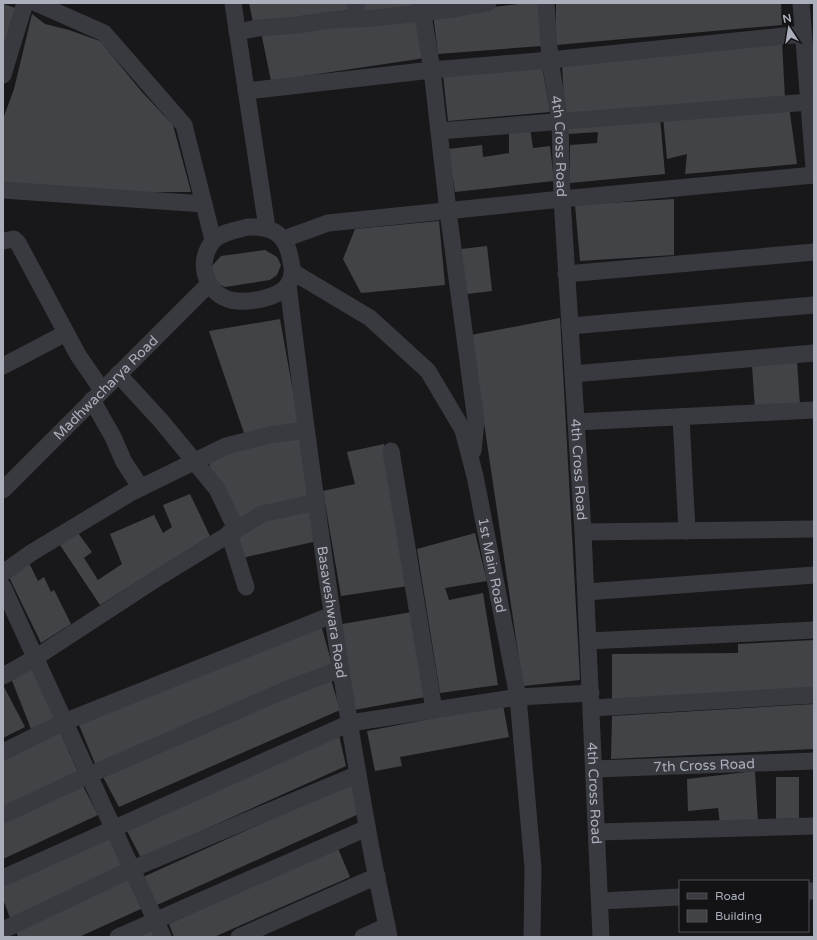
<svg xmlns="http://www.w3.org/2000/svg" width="817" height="940" viewBox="0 0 817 940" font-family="'Varela Round',sans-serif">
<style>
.building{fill:#424347}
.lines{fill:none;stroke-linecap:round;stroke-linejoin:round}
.minor{stroke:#393a40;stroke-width:17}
.labels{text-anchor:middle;stroke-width:3.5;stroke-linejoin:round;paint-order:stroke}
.street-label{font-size:14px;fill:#aaafbb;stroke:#131315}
</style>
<rect width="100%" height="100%" fill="#18181a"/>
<g class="building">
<path d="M249 3H349L350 10 253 22Z"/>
<path d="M359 3H418L419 8 360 13Z"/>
<path d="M528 3H542V46L438 54 433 14Z"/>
<path d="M556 3H781L782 25 556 45Z"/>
<path d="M3 4 16 8 3 49Z"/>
<path d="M32 14 45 24 69 30 100 41 142 92 173 125 191 192H92L3 182V119L14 89Z"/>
<path d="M418 18 425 58 271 81 261 32 369 25Z"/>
<path d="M782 41 785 99 565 114 562 64Z"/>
<path d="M542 66 550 112 448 121 443 75Z"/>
<path d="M789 106 797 164 685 174 687 154 667 159 663 117Z"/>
<path d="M660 117 665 174 570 183V145L597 143 598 132 568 134V124Z"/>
<path d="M530 128 533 148 550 146 554 181 455 192 448 149 482 145 483 157 509 153V129Z"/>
<path d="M674 199V255L580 261 575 205Z"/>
<path d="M439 221 445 285 361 293 343 259 355 229Z"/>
<path d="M487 246 492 291 467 294 461 249Z"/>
<path d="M265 250 277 257 281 265 277 275 270 280 225 287 217 283 213 277 212 266 221 256Z"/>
<path d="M560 318 580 680 523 686 471 335Z"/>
<path d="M280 319 300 431 244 433 209 331Z"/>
<path d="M797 362 800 405 755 409 752 366Z"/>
<path d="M302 433 311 501 238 523 213 480 209 463 228 453Z"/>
<path d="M384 444 408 586 341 596 323 491 355 484 347 452Z"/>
<path d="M190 494 210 536 100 605 60 545 78 533 92 552 84 558 98 580 122 564 110 534 154 515 163 533 172 527 163 505Z"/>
<path d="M312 509 313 542 242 558 237 538 276 514Z"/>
<path d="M475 533 487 581 445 588 449 600 483 593 498 685 440 693 417 549Z"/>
<path d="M27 559 38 581 44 577 51 592 54 590 71 624 41 643 7 573Z"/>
<path d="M412 612 425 697 354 710 342 624Z"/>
<path d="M321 625 332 664 96 766 79 725Z"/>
<path d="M814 640V688L612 702V654L738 653V644Z"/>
<path d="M34 668 55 718 31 729 11 678Z"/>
<path d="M330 676 340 710 119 807 102 775Z"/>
<path d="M3 685 25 727 3 738Z"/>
<path d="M814 704V749L611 759 612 716Z"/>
<path d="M503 705 509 737 400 757 402 766 375 771 367 731Z"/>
<path d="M60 732 79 774 3 809V759Z"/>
<path d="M339 735 346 766 141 858 127 831Z"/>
<path d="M755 771 758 822 720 824 718 808 688 811 687 779Z"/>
<path d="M776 777H799V818L776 819Z"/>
<path d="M354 782 361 813 157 905 143 877Z"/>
<path d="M83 786 98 815 3 859V822Z"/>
<path d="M111 836 126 865 10 918 3 899V883Z"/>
<path d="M337 846 350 877 214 937H174L169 924Z"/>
<path d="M128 879 143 908 79 937H18L15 928Z"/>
<path d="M151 929 155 937H132Z"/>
</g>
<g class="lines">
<g class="minor">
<path d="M36 3 104 33 184 125 213 240"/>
<path d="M233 3 267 228"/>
<path d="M356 3V19"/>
<path d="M421 3 432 70 448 211 476 421 473 451"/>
<path id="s1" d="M546 3 550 60 560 121 562 199 583 532 601 937"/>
<path d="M801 3 814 168"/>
<path d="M237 32 258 28 298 25 330 20 376 18 454 9 488 3"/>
<path d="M3 75 25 3"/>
<path d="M246 91 432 70 550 60 803 34"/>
<path d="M439 131 809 102"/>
<path d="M3 190 204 204"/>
<path d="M248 227C274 226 287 235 291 262 293 270 293 278 288 285 278 298 253 302 237 301 211 299 196 270 209 247 210 245 212 242 214 240 222 232 237 230 248 227Z"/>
<path d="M284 239 328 223 562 199 814 175"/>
<path d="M3 241 14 239 18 243 78 355 102 390"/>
<path id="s2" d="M293 272 370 318 428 371 463 430 475 476 518 697 533 868 532 937"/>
<path d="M566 274 814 252"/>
<path id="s3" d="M288 285C310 466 335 647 367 826 373 863 382 900 389 937"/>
<path d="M570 326 814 305"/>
<path d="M3 366 66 333"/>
<path d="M118 374 162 422 217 489 236 529"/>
<path d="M573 374 814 353"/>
<path d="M92 400 113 437 124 462 141 488"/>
<path d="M681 417 687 531"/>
<path d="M576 422 814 410"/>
<path d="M391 451 434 710"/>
<path id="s4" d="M3 490 209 284"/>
<path d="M583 532 814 529"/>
<path d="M229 533 246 587"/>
<path d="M3 573 31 553 132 492 226 446 270 435 306 430"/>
<path d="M3 587 163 937"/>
<path d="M586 592 814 575"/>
<path d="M588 641 814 630"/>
<path d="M3 676 35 658 159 577 262 514 316 502"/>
<path d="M592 708 814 695"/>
<path d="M3 752 64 722 332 615"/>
<path id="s5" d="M594 769 814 761"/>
<path d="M3 815 89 775 290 688 341 669"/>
<path d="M597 832 814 826"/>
<path d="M3 878 350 723 518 697 591 693"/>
<path d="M808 891H814"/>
<path d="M600 901 680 897"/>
<path d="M3 930 132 869 358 774"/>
<path d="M118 937 367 828"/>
<path d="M239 937 377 876"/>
<path d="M363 937 387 926"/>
</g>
</g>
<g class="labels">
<g class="street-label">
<text dy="5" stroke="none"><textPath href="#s1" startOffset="144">4th Cross Road</textPath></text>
<text dy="5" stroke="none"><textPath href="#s4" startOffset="145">Madhwacharya Road</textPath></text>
<text dy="5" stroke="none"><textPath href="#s1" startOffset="468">4th Cross Road</textPath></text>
<text dy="5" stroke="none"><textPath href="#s2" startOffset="375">1st Main Road</textPath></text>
<text dy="5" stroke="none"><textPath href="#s3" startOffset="330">Basaveshwara Road</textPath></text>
<text dy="5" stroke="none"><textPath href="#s5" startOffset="110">7th Cross Road</textPath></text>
<text dy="5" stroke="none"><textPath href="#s1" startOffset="792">4th Cross Road</textPath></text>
</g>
</g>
<rect width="817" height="940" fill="none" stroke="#aaafbb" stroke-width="8"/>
<rect x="679" y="880" width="130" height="52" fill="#131315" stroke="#4f5157"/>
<rect x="687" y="893" width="20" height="6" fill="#393a40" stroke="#4f5157"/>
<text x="715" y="900" font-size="12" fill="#aaafbb">Road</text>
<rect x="687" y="910" width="20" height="12" fill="#424347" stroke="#4f5157"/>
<text x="715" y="920" font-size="12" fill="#aaafbb">Building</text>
<g transform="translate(789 28) rotate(348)" stroke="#131315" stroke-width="3" paint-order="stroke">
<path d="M0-3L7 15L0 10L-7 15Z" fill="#aaafbb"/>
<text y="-6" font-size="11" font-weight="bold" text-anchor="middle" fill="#aaafbb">N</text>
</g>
</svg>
